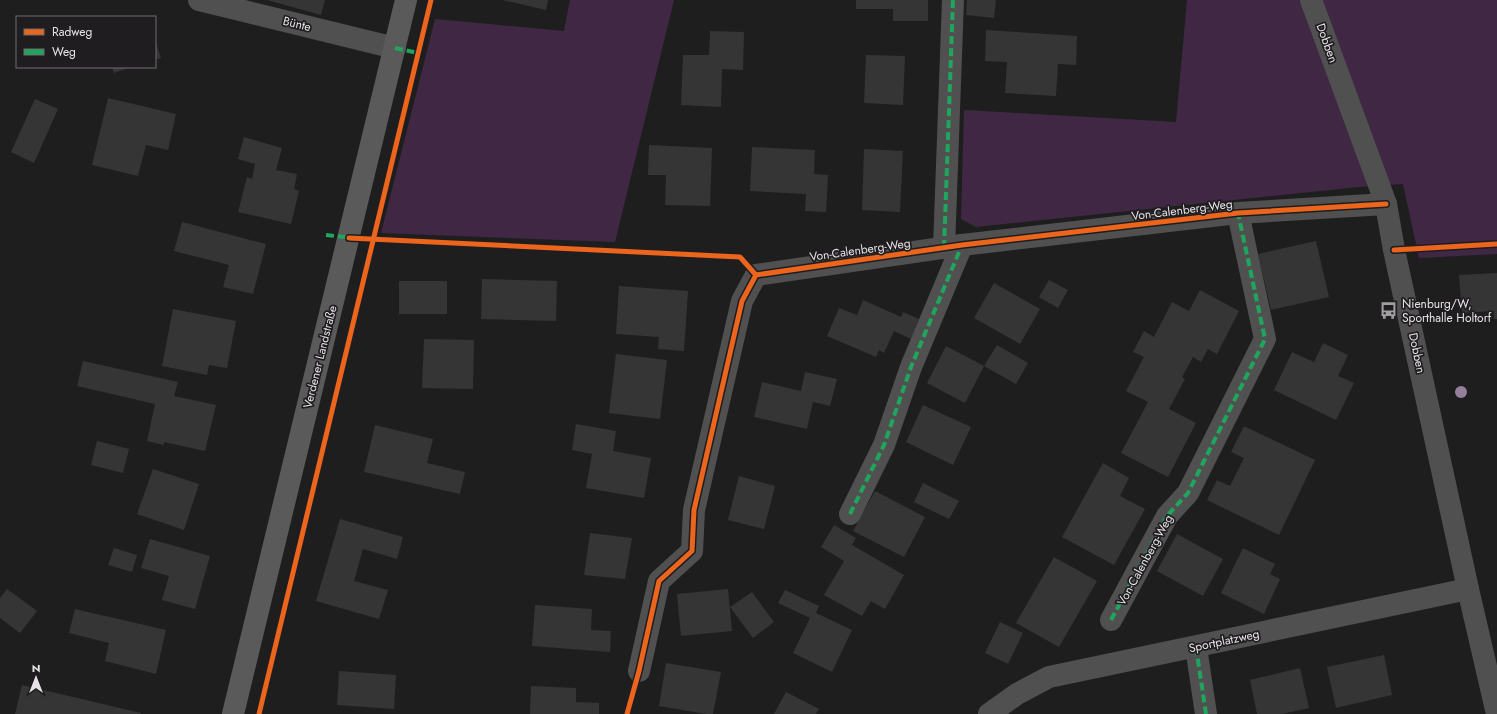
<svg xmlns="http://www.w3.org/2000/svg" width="1497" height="714" viewBox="0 0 1497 714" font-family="Jost,sans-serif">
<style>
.green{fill:#402845}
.building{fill:#363536}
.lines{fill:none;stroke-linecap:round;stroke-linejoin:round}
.street{stroke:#515051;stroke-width:22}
.primary{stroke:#5b5a5b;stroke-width:22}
.quiet{stroke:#20a55d;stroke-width:4;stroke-dasharray:8 4;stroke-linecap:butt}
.cycleway-casing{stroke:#201d20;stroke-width:8}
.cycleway{stroke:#eb651d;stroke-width:5}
.tree{fill:#957f9a}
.labels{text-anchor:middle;stroke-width:3.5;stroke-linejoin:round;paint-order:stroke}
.street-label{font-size:12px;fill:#e5e3e5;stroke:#201d20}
.poi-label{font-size:12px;fill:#e5e3e5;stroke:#201d20;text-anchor:start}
</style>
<rect width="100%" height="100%" fill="#1f1e1f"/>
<g class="green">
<path d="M570 0H674L615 242 381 233 435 19 564 31Z"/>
<path d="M1187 0H1497V254L1419 258 1403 184 1359 187 976 227 961 219 964 110 1176 122Z"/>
</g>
<g class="building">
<path d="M267 0H325L321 15Z"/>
<path d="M502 0H548L546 10Z"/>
<path d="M856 0H928V21H893V9H856Z"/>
<path d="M967 0H996L994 18 966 15Z"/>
<path d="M986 30 1077 36 1076 65 1058 64 1056 96 1005 93 1007 62 985 61Z"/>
<path d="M710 31 744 32 743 70 722 69 721 107 681 105 683 55H709Z"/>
<path d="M155 40 161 58 155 60Z"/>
<path d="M866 55 905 56 903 105 864 103Z"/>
<path d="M112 67H131L114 73Z"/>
<path d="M108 98 176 114 168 150 146 145 138 176 92 165Z"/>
<path d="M35 99 58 109 34 163 11 152Z"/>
<path d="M244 137 282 148 276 170 297 174 294 189 299 191 291 224 238 212 247 177 252 179 255 164 238 159Z"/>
<path d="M649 145 712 148 710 206 665 205 666 175H648Z"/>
<path d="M752 147 815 150 814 174 828 175 826 212 805 211 806 194 750 191Z"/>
<path d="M864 149 903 151 900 212 862 210Z"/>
<path d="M182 222 266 244 253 294 223 287 229 265 174 251Z"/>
<path d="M1316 241 1329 297 1271 310 1258 254Z"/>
<path d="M1497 273V319H1494V311L1462 313 1459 275Z"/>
<path d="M482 279 557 281 556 321 481 319Z"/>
<path d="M1049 280 1068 290 1058 308 1039 297Z"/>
<rect x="399" y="281" width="48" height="33"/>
<path d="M994 283 1040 309 1020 344 974 318Z"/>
<path d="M619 286 688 291 684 351 658 349 659 337 616 334Z"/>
<path d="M1200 290 1239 311 1217 354 1208 349 1201 362 1193 357 1182 377 1185 379 1169 409 1196 423 1168 477 1121 453 1148 402 1126 391 1144 357 1133 352 1144 331 1154 337 1172 302 1189 311Z"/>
<path d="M863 300 901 317 903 312 919 319 911 339 894 331 884 353 879 350 876 357 827 336 839 308 857 315Z"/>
<path d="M173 309 236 321 227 368 209 365 207 375 162 366Z"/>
<path d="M424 339 474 340 473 389 422 388Z"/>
<path d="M1323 343 1348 355 1338 376 1354 383 1336 420 1274 390 1292 352 1314 362Z"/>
<path d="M997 345 1028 363 1016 384 984 366Z"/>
<path d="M946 346 984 366 965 403 927 383Z"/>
<path d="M616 354 667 360 660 419 609 413Z"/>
<path d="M83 361 178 382 174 396 216 405 205 451 164 442V445L147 441 155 404 77 386Z"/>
<path d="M805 372 837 379 830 406 813 402 807 429 754 417 762 382 801 391Z"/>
<path d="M923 405 971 427 953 465 906 442Z"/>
<path d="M576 424 616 431 613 451 651 458 644 498 586 488 592 454 572 450Z"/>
<path d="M375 425 433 439 427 463 465 472 460 494 364 472Z"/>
<path d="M1244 426 1315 460 1279 535 1207 500 1217 480 1230 486 1244 458 1231 452Z"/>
<path d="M97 441 129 449 123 473 91 465Z"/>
<path d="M1103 463 1129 478 1120 496 1145 509 1114 565 1062 537Z"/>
<path d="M153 469 199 484 184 530 137 514Z"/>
<path d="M739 476 775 486 764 529 728 520Z"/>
<path d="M923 483 959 501 949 519 914 502Z"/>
<path d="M875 491 925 517 904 557 853 531Z"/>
<path d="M340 519 403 537 397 559 363 549 354 581 388 590 379 619 316 601Z"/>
<path d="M834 525 856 538 852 545 904 575 885 609 871 601 862 616 824 595 844 561 821 547Z"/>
<path d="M590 533 632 538 625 579 584 575Z"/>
<path d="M1177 534 1223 559 1203 596 1157 571Z"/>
<path d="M150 539 210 556 195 609 162 600 169 576 141 568Z"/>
<path d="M114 548 137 555 132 572 108 565Z"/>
<path d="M1243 548 1275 564 1270 574 1280 579 1264 614 1221 593Z"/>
<path d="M1054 557 1097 581 1059 647 1016 623Z"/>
<path d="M7 589 37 611 20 633 0 618V598Z"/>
<path d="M728 589 732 631 681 636 677 594Z"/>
<path d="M785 590 819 606 816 613 852 630 832 672 793 653 810 618 778 603Z"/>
<path d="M752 592 774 622 753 638 730 607Z"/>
<path d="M535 605 592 609 591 630 611 631 610 652 532 646Z"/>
<path d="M75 609 166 630 156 674 105 661 109 643 69 633Z"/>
<path d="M1000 622 1023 633 1008 664 985 653Z"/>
<path d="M1384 655 1392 695 1336 708 1327 667Z"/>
<path d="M666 663 721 672 713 714H706L659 706Z"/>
<path d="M1300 668 1309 708 1282 714H1257L1250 680Z"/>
<path d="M339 671 396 675 394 709 337 705Z"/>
<path d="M22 685 141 713V714H15Z"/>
<path d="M531 686 576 688V702L599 703V714H530Z"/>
<path d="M786 692 819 709 816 714H774Z"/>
</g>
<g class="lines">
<g class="street">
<path d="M199 0 395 48"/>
<path d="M1311 0 1386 204 1394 250 1468 589 1497 714"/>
<path d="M944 248 953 0"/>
<path d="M850 514 884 445 911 367 962 245"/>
<path d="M1111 620 1167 516 1188 493 1265 339 1238 213"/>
<path d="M1196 647 1206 714"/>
<path d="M639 671 659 581 692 551 694 510 742 301 756 275 962 245 1238 213 1386 204"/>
<path d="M989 714 1017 694 1049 677 1468 589"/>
</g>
<path class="primary" d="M233 714 406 0"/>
<g class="quiet">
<path d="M395 48 418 53"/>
<path d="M326 235 353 238"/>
<path d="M944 248 953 0"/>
<path d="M850 514 884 445 911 367 962 245"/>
<path d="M1111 620 1167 516 1188 493 1265 339 1238 213"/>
<path d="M1196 647 1206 714"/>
</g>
<defs>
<g id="cycleway">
<path d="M349 238 740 257 756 275"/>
<path d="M1394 250 1497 244"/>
<path d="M259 714 431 0"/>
<path d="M627 714 639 671 659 581 692 551 694 510 742 301 756 275 962 245 1238 213 1386 204"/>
</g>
</defs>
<use href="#cycleway" class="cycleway-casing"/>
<use href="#cycleway" class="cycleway"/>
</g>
<circle class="tree" cx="1461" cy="392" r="6"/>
<defs>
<symbol id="bus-bare" viewBox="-9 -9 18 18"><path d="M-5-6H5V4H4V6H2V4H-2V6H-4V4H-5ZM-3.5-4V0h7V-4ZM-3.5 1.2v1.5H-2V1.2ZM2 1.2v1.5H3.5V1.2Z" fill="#a09ea0" stroke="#201d20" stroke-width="2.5" paint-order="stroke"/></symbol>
</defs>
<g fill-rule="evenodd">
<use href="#bus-bare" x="1376" y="298" width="25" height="25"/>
</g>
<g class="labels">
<g class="street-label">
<text transform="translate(297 24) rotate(14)" y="4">Bünte</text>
<text transform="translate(1327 43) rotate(70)" y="4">Dobben</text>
<text transform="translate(1182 210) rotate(-7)" y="4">Von-Calenberg-Weg</text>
<text transform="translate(860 250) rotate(-8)" y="4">Von-Calenberg-Weg</text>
<text transform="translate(1417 353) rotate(78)" y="4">Dobben</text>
<text transform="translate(320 357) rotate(-76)" y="4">Verdener Landstraße</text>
<text transform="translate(1145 560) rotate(-61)" y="4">Von-Calenberg-Weg</text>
<text transform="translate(1224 641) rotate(-12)" y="4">Sportplatzweg</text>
</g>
<g class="poi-label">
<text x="1402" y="308">Nienburg/W,<tspan x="1402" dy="14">Sporthalle Holtorf</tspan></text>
</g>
</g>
<rect x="16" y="16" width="140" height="52" fill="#201d20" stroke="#6f6c6f"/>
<rect x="24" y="29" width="20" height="6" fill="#eb651d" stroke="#6f6c6f"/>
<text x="52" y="36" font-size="12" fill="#e5e3e5">Radweg</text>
<rect x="24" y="49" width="20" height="6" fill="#20a55d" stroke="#6f6c6f"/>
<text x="52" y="56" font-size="12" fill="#e5e3e5">Weg</text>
<g transform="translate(36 678)" stroke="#201d20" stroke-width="3" paint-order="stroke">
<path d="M0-3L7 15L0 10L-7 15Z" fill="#e5e3e5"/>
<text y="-6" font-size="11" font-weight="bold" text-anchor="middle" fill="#e5e3e5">N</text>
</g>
</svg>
